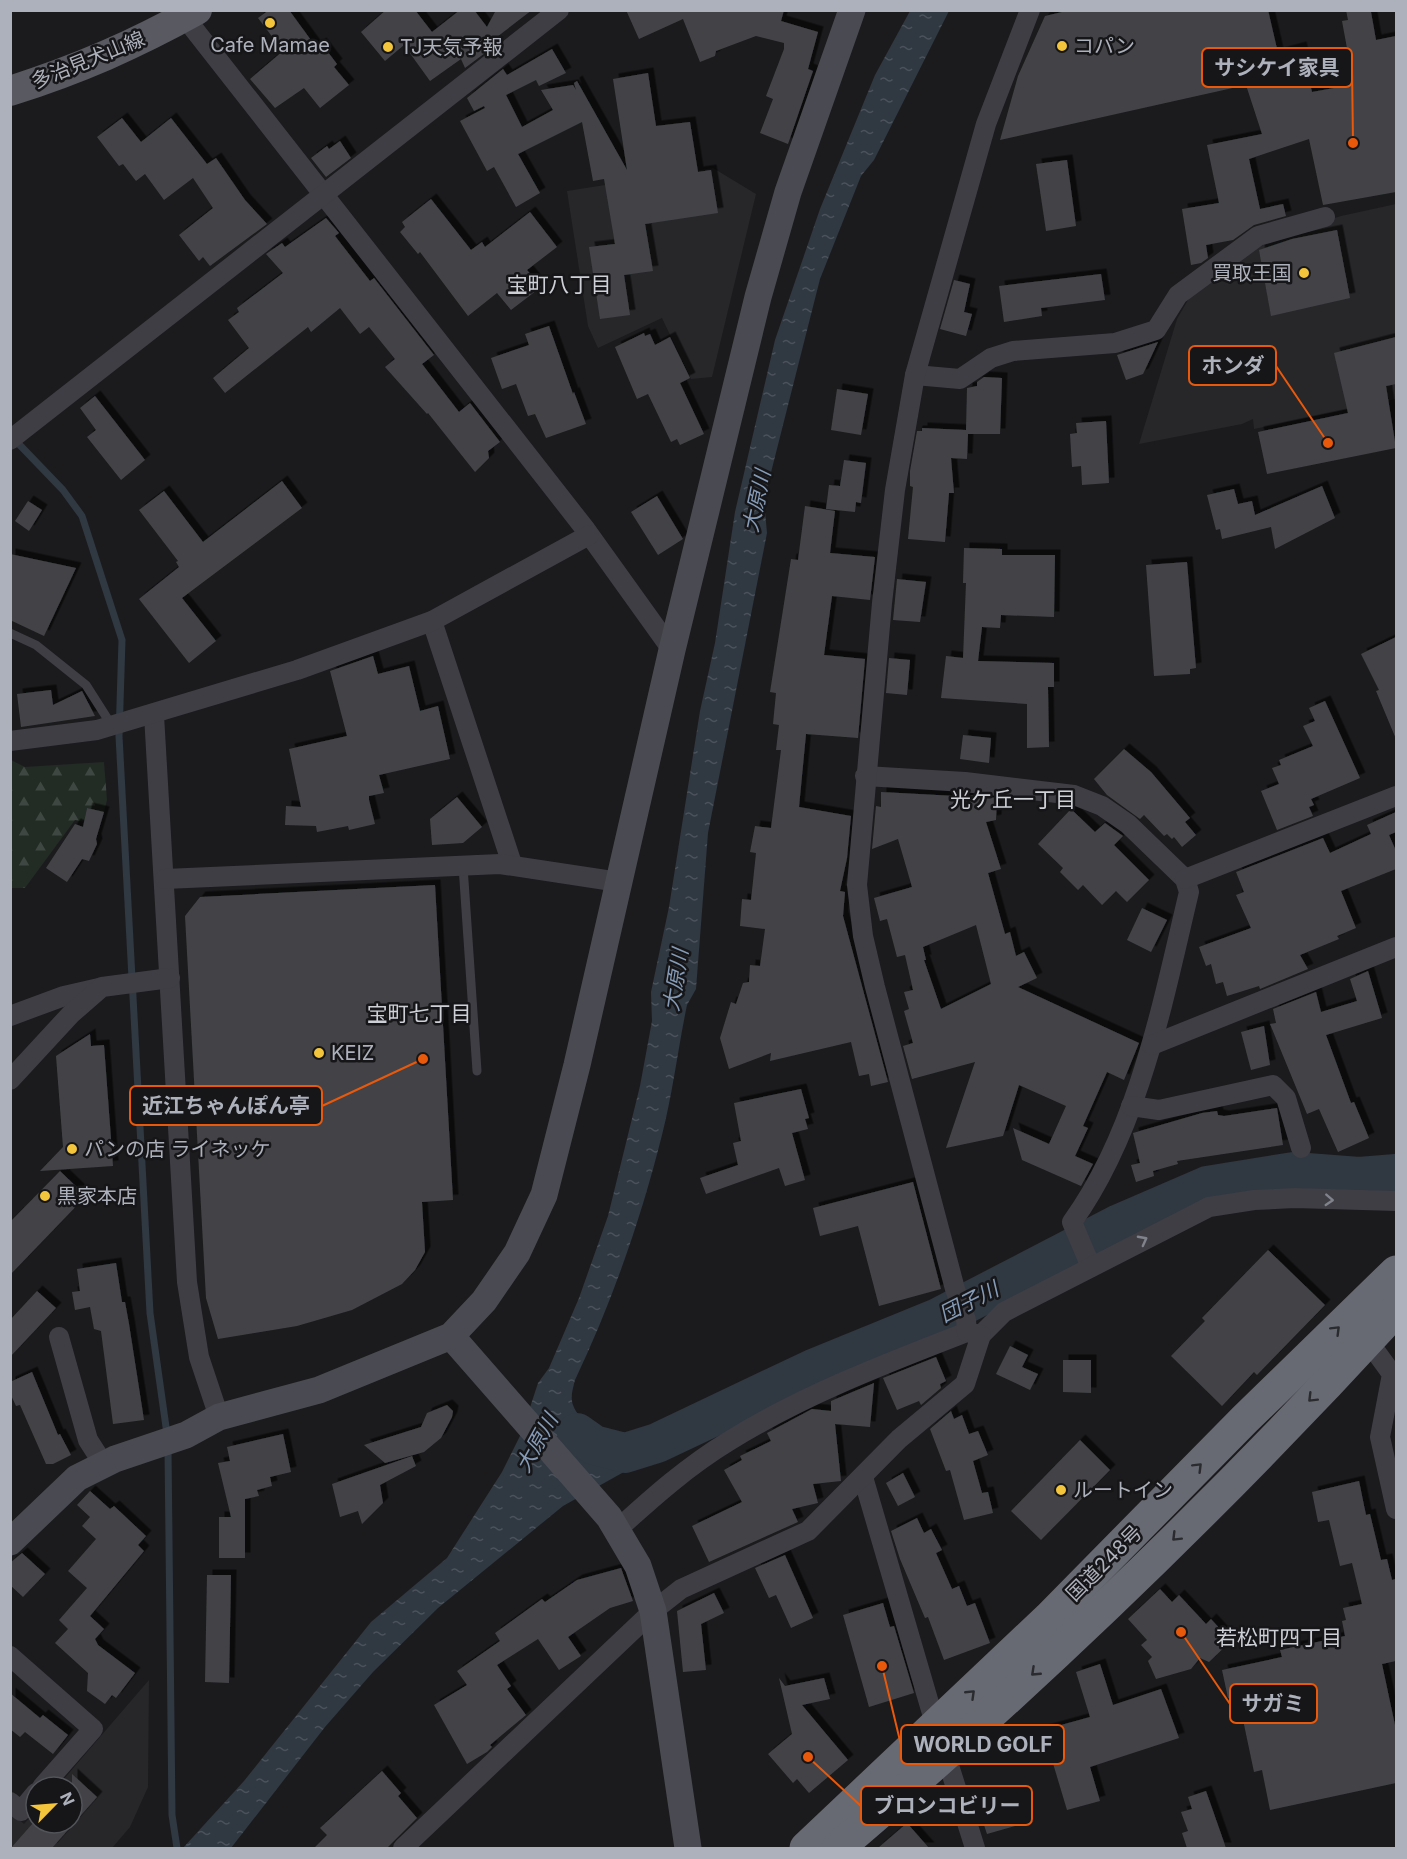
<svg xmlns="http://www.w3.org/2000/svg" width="1407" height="1859" viewBox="0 0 1407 1859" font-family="Inter,'Noto Sans JP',sans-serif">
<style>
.built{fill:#27272a}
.forest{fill:url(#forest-firs)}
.water{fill:url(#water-ripples)}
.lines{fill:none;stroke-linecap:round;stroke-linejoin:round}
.stream{stroke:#303842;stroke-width:7}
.river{stroke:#303842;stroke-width:40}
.building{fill:#424347;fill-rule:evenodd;filter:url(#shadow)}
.lane{stroke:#3e3e44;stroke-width:9}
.street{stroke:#3e3e44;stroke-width:20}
.secondary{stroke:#4a4b52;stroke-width:27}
.primary{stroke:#585961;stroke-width:30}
.highway{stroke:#686a73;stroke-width:33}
.oneway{stroke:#81838c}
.oneway2{stroke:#2a2b2f}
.poi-dot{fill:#f3c53d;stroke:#161618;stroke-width:2}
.labels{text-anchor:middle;stroke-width:5;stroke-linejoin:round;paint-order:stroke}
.poi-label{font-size:20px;fill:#adb1bc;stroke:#161618;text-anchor:start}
.street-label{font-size:20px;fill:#adb1bc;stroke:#161618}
.neighbourhood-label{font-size:21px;fill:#ced0d8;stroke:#161618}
.water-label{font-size:21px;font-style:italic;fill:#859bb7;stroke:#161618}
.leader{fill:none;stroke:#e8590c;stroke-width:2}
.callout-dot{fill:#e8590c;stroke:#161618;stroke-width:2}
.callout{fill:#161618;stroke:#e8590c;stroke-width:2}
.callout-label{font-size:21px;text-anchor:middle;font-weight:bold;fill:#adb1bc}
</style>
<defs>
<pattern id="forest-firs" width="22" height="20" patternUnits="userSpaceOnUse" patternTransform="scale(1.5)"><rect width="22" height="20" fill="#222b24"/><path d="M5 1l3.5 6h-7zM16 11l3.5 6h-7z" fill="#3f4742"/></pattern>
<pattern id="water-ripples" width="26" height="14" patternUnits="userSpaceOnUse" patternTransform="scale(1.5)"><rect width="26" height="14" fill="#303842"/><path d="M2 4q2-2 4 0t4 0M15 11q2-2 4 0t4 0" fill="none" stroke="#4b525b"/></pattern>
<filter id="shadow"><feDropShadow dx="5.5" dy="-5.5" stdDeviation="0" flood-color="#0009"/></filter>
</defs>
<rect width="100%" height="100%" fill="#1b1b1d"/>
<g class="built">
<path d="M713 168 756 194 712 377 691 379 662 318 598 348 588 326 567 191Z"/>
<path d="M1396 204V399L1254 429 1253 419 1242 424 1139 444 1177 319 1199 281 1267 240 1341 216Z"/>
<path d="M149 1680 148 1787 130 1827 112 1848H11L10 1812 24 1824 36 1811V1823H72V1787H57Z"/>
</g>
<path class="forest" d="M11 760 25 767 104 762 107 800 104 812 87 808 84 822 75 820 25 888H11Z"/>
<path class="water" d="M910 11H949L874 160 861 176 820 279 764 500 767 533 708 833 696 989 687 1005C678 1048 673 1092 662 1135 641 1219 612 1302 575 1380 573 1388 570 1397 573 1405 579 1423 605 1434 621 1436L631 1468 563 1506 438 1608 373 1672 325 1727 231 1848H183L244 1781 371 1622 447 1558 502 1472 522 1432 538 1383 549 1368 579 1298 608 1216 640 1086 652 1021 651 992 669 907 700 711 715 643 735 512 775 340 820 209 875 75Z"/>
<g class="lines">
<g class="stream">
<path d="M14 439 63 490 82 516 122 640 119 736 150 1313 167 1434"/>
<path d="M168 1448 172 1815 177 1848"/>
</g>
<path class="river" d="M577 1433 594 1445 625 1453 657 1443 813 1369 938 1318 1119 1224 1207 1186 1294 1172 1359 1177 1396 1174"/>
</g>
<g class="building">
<path d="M269 10H289L316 47 321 43 337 64 334 67 349 85 320 108 304 88 275 108 250 79 283 51 258 18Z"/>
<path d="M386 10H415L432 32 460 10H474L487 27 496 10H532L493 40V47L465 68 461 59 430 81 404 45 385 61 361 32Z"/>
<path d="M626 10H784L781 21 818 32 808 69 813 71 788 144 760 133 773 99 766 96 784 49V43L756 36 716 51 715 56 700 62 683 19 639 39Z"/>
<path d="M1071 10H1268L1278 53 1301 47 1312 92 1345 86 1340 61 1349 59 1342 21 1348 20 1346 10 1371 12 1376 40 1396 36V192L1323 205 1309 139 1249 159 1260 209 1283 204 1286 216 1254 225 1233 240 1206 245 1208 258 1201 263 1191 265 1182 209 1219 203 1207 145 1262 134 1246 85 1000 140 1018 76 1045 16Z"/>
<path d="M552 49 566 73 539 86 536 80 506 95 522 127 553 110 541 90 573 85 576 90 574 83 577 81 627 170 613 79 648 73 656 126 690 122 698 172 711 170 718 213 645 224 653 271 624 275 630 315 600 319 589 247 615 244 604 179 593 181 582 122 518 154 540 193 516 207 494 167 487 171 460 121 485 108 484 106 474 111 467 98 503 69 507 75Z"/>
<path d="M122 118 141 142 171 118 207 164 216 158 245 200 267 224 210 266 203 257 199 261 179 235 213 208 193 178 164 200 145 174 136 181 123 164 119 166 97 137Z"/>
<path d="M340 141 351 158 326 177 311 158 327 146 329 149Z"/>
<path d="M1067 160 1076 226 1046 231 1036 164Z"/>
<path d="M431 199 471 250 482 242 485 247 530 212 557 247 527 270 541 287 511 310 497 293 468 316 420 252 418 254 400 232 405 227 402 222Z"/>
<path d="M326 218 339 233 335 236 370 281 374 278 434 355 422 364 459 412 470 403 500 442 488 451 489 458 475 472 428 413 427 414 385 367 395 359 369 327 360 334 340 308 311 332 308 327 225 393 213 378 249 348 228 320 239 312 237 308 283 273 266 254 282 243 285 247Z"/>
<path d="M1337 230 1350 298 1271 316 1259 250 1292 239Z"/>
<path d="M1101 274 1105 300 1041 308 1042 316 1004 322 999 286Z"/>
<path d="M954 280 970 284 964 312 972 314 966 336 940 329Z"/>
<path d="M549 326 573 394 574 392 586 424 546 438 535 414 528 416 516 384 502 389 491 358 529 345 525 334Z"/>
<path d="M644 333 645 336 650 334 655 345 670 337 690 378 680 383 704 434 680 445 677 439 671 442 648 394 637 399 615 347Z"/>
<path d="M1396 337V384L1386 386 1396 448 1267 474 1258 432 1348 413 1334 353Z"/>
<path d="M1158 342 1143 374 1126 380 1117 355Z"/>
<path d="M984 377 1002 378 1000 434H968L967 459 951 458 954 493H949L945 542 908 539 913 487 910 486V471L917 431H922V428L966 430 967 388 977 386V382Z"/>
<path d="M837 389 868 394 861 435 831 430Z"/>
<path d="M95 396 145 460 121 480 87 437 96 430 80 408Z"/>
<path d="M1106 421 1109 483 1082 485 1081 466 1072 467 1070 434 1077 433 1076 423Z"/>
<path d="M844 460 866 463 861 503 856 502 855 512 826 509 829 485 840 486Z"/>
<path d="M282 481 302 508 182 598 216 641 189 663 139 599 179 567 176 562 178 561 139 510 164 491 203 542Z"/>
<path d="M1322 486 1335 518 1275 549 1271 527 1222 539 1220 529 1216 530 1207 495 1234 489 1238 504 1252 501 1255 515Z"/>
<path d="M657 496 683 539 658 555 631 512Z"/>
<path d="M28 501 42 510 29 531 15 521Z"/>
<path d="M805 506 835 511 830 553 875 557 870 600 832 596 824 655 865 659 858 738 806 734 799 807 851 816 847 858 840 891 845 892 843 916 888 1082 871 1086 869 1074 859 1076 851 1042 770 1061 771 1053 729 1069 720 1038 731 1002 736 1004 743 983 749 982 750 965 760 966 765 929 740 926 742 899 751 900 756 853 750 852 755 826 771 828 781 750H776L779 725 773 724 776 693 770 692 791 559 798 560Z"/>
<path d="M964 548 1002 549V555H1055L1054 617 1001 615 1000 628 982 627 978 661 1054 663V687H1048L1049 747 1027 748V704L941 698 946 656 963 658 966 583H963Z"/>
<path d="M10 554 76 568 44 636 10 620Z"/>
<path d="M1187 562 1196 668 1190 669V674L1154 676 1146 565Z"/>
<path d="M897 579 926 582 920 622 893 620Z"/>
<path d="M1396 637V739L1376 691 1379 690 1361 654Z"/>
<path d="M373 656 378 674 409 666 420 711 438 706 450 759 379 775 384 793 369 796V800L375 824 349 830 348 826 317 832 316 826 285 825 286 806 301 807 289 749 347 736 330 671Z"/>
<path d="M889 658 910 660 907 695 886 693Z"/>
<path d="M51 690 53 705 82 691 95 716 21 727 17 694Z"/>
<path d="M1325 701 1360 778 1311 799 1314 805 1309 807 1313 816 1277 830 1261 791 1279 784 1272 768 1281 765 1279 760 1313 746 1303 726 1315 721 1309 708Z"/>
<path d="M963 735 991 738 989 763 960 759Z"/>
<path d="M1124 749 1151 772 1190 818 1185 822 1196 835 1182 847 1174 837 1172 839 1167 834 1164 836 1144 815 1140 819 1107 795 1094 779Z"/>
<path d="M881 792 956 796V794L997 798 996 820 986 822 1001 869 988 873 1005 934 1010 932 1016 956 1024 952 1037 978 1018 987 1139 1043 1124 1080 1107 1072 1083 1126 1088 1128 1075 1156 1093 1164 1081 1186 1022 1160 1013 1128 1049 1144 1066 1106 1019 1085 1003 1136 946 1148 975 1062 912 1079 903 1046 913 1043 904 1011 909 1009 904 992 913 990 905 955 897 957 887 919 880 921 874 898 912 887 898 839 872 849 876 806 881 807ZM976 925 991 984 941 1009 924 960H926L923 947Z"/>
<path d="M457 797 482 827 463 843 432 845 430 819Z"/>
<path d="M87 808 104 812 96 839 97 844 89 861 82 859 67 882 46 868 75 824 83 827Z"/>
<path d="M1071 809 1095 832 1105 823 1123 836 1114 845 1149 880 1127 902 1116 891 1102 905 1083 885 1078 890 1060 872 1063 868 1038 844Z"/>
<path d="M1396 812V832L1389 835 1396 851V869L1341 891 1356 928 1337 936 1339 939 1300 955 1308 969 1260 989 1259 986 1227 996 1223 982 1216 984 1211 964 1206 966 1199 947 1251 928 1236 895 1244 892 1236 872 1323 838 1330 853 1371 834 1367 825Z"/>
<path d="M435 885 453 1200 422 1202 425 1252 415 1270 402 1284 352 1310 297 1326 218 1339 206 1298 185 916 200 897Z"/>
<path d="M1142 908 1167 920 1151 952 1127 940Z"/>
<path d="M1368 971 1382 1018 1326 1035 1351 1103 1354 1102 1369 1138 1338 1152 1319 1109 1307 1114 1270 1024 1276 1023 1273 1009 1316 992 1321 1012 1357 1001 1350 979Z"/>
<path d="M1264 1026 1270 1065 1251 1070 1241 1032Z"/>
<path d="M90 1034 91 1046 104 1045 113 1166 40 1171 63 1147 56 1056Z"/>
<path d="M801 1089 809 1118 805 1119 808 1129 792 1133 805 1180 785 1186 779 1168 706 1194 700 1178 738 1165 733 1143 741 1141 734 1103Z"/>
<path d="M1277 1108 1283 1145 1177 1161 1178 1164 1153 1171 1154 1176 1136 1182 1131 1165 1140 1163 1133 1133 1202 1113 1217 1111 1218 1115 1224 1116Z"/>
<path d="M60 1171 86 1196 10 1275V1222Z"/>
<path d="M913 1182 941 1289 879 1306 858 1226 820 1236 813 1208Z"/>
<path d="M1268 1250 1325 1305 1257 1375 1254 1372 1222 1406 1171 1356 1205 1321 1202 1318Z"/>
<path d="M116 1263 122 1302H125L129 1324 144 1420 113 1424 101 1331 94 1329 90 1307 75 1310 72 1292 80 1291 77 1269Z"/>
<path d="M37 1291 56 1308 10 1357V1320Z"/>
<path d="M1010 1346 1028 1355 1022 1367 1038 1374 1030 1390 996 1374Z"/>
<path d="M936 1357 946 1381 940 1384 941 1388 921 1405 919 1401 897 1410 883 1378Z"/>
<path d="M1063 1360H1091V1393L1063 1392Z"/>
<path d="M32 1372 58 1435 60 1434 71 1455 53 1464H46L20 1405 16 1406 10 1393V1382Z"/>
<path d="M874 1383 870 1427 835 1424 841 1481 813 1484 818 1503 792 1509 798 1522 709 1562 692 1526 742 1502 724 1470 742 1460 740 1456 771 1441 767 1433 812 1409 831 1411V1401Z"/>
<path d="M447 1405 453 1411 452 1417 441 1438 424 1452 385 1463 364 1445 421 1427 427 1413Z"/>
<path d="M951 1411 954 1419 962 1415 969 1434 978 1431 988 1455 973 1461 982 1493 988 1492 993 1513 964 1520 950 1470 946 1471 930 1429Z"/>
<path d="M283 1434 291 1472 270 1477 272 1486 257 1490 259 1496 245 1499V1558H219V1517H231L218 1463 230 1461 227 1447Z"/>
<path d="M1080 1440 1110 1470 1041 1540 1011 1511Z"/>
<path d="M412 1456 416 1466 380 1485 383 1503 362 1524 358 1511 340 1517 332 1484Z"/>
<path d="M903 1473 915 1497 898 1506 886 1483Z"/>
<path d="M1359 1481 1366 1515 1370 1514 1381 1560 1387 1559 1392 1580 1396 1579V1661L1382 1664 1396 1730V1783L1270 1810 1262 1770 1254 1772 1238 1696 1228 1698 1222 1670 1282 1657 1280 1650 1345 1636 1342 1621 1346 1620 1343 1608 1362 1604 1352 1563 1340 1566 1329 1520 1318 1522 1312 1492Z"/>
<path d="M90 1491 110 1509 114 1506 146 1536 138 1545 144 1551 90 1616 104 1629 95 1639 98 1645 135 1673 116 1698 112 1695 105 1704 87 1691 88 1673 55 1643 68 1629 59 1620 87 1588 68 1571 96 1539 82 1526 90 1517 77 1505Z"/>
<path d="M917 1518 924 1533 931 1529 942 1550 936 1553 952 1589 959 1586 967 1606 975 1603 990 1643 944 1660 928 1617 925 1618 900 1559 891 1531Z"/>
<path d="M22 1553 45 1574 23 1597 10 1585V1563Z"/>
<path d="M785 1555 813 1618 791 1628 776 1595 769 1598 755 1568Z"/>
<path d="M621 1568 633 1601 610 1608 568 1637 581 1656 559 1670 538 1639 497 1665 511 1686 507 1689 526 1715 490 1745 492 1747 487 1752 467 1764 434 1705 467 1685 457 1671 500 1641 495 1633 542 1599 545 1602 577 1580Z"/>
<path d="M207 1575H231L229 1683 205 1682Z"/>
<path d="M1160 1589 1172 1602 1179 1595 1206 1624 1211 1619 1231 1641 1209 1662 1200 1658 1191 1669 1156 1679 1148 1661 1152 1657 1141 1645 1147 1640 1128 1619Z"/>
<path d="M714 1593 724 1613 701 1624 706 1670 683 1672 677 1611Z"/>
<path d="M883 1603 890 1627 894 1626 914 1693 869 1707 843 1615Z"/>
<path d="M1100 1664 1113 1705 1161 1689 1179 1738 1090 1767 1100 1801 1067 1810 1043 1730 1090 1717 1076 1672Z"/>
<path d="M779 1678 785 1686 824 1678 830 1699 802 1705 848 1760 809 1793 797 1779 793 1783 768 1754 792 1734Z"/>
<path d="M10 1693 40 1718 43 1715 68 1735 53 1754 25 1732 20 1737 10 1729Z"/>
<path d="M382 1771 401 1793 398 1796 417 1818 387 1848H314L327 1835 320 1828Z"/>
<path d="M72 1774 97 1797 52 1848H11L33 1823H72Z"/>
<path d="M1206 1791 1226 1848H1187L1182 1833 1188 1831 1181 1812 1192 1809 1188 1797Z"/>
<path d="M1008 1801 1015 1826 987 1834 979 1810Z"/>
<path d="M907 1823 929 1848H878Z"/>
</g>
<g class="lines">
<g class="lane">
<path d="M10 633 36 645 86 685 107 718"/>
<path d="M463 866 477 1071"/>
</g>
<g class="street">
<path d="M179 10 586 530 672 650"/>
<path d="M915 375 960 379 991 358 1013 351 1115 343 1156 330 1178 295 1258 236 1325 217"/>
<path d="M10 440 559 10"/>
<path d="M432 621 512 864"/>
<path d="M154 715 187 1282 199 1357 219 1417"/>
<path d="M10 741 97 730 297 670 432 621 589 535"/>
<path d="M865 776 965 782 1074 795 1102 806 1128 824 1185 879 1189 892C1163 1001 1139 1129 1072 1222L1091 1267"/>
<path d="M165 879 500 864 619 882"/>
<path d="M1185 879 1396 796"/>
<path d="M10 1016 64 996 99 988"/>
<path d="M1152 1045 1396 947"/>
<path d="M10 1080 71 1014 102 987 170 978"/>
<path d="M1131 1106 1159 1110 1273 1085 1286 1098 1301 1148"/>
<path d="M981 1335 1004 1312 1209 1207 1254 1200 1295 1198 1396 1201"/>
<path d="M59 1337 88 1440 104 1465"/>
<path d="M1368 1341 1392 1374 1380 1437 1396 1509"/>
<path d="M863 1477 936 1727"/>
<path d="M618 1529C653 1497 688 1466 729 1441 803 1395 887 1363 967 1332"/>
<path d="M10 1656 93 1729 42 1787"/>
<path d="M946 1756 975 1848"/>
<path d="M10 1802 21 1811 36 1793"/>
<path d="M403 1848 653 1611 681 1589 808 1531 899 1439 965 1384 981 1335 967 1332 966 1320 955 1289 875 987 863 936 857 885 882 603 895 490 915 375 986 124 1030 10"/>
</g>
<g class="secondary">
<path d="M451 1336 609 1517 638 1566 653 1611 688 1848"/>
<path d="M10 1542 77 1478 115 1459 186 1435 219 1417 319 1390 451 1336 484 1301 517 1253 544 1195 577 1065 672 650 758 297 788 192 852 10"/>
</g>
<path class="primary" d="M10 91C79 69 134 45 197 10"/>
<g class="highway">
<path d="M806 1848 1049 1618 1245 1419 1396 1272"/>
<path d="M838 1848C1034 1681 1222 1500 1396 1310"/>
</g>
</g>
<defs><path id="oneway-chevron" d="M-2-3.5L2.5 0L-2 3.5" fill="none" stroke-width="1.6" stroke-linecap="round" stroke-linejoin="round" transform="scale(1.5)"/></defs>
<g class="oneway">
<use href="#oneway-chevron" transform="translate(1329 1200) rotate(3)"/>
<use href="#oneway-chevron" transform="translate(1143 1240) rotate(-28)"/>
</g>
<g class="oneway2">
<use href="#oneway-chevron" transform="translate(1336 1330) rotate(-45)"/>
<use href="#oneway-chevron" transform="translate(1312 1398) rotate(135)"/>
<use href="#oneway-chevron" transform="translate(1198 1467) rotate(-45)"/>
<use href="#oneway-chevron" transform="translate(1176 1537) rotate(135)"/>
<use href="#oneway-chevron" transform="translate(1035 1672) rotate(137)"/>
<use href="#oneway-chevron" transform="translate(971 1694) rotate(-44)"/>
</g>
<g class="poi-dot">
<circle cx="270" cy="23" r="6"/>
<circle cx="1062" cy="46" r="6"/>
<circle cx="388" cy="47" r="6"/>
<circle cx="1304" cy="273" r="6"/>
<circle cx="319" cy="1053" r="6"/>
<circle cx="72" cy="1149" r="6"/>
<circle cx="45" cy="1196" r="6"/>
<circle cx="1061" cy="1490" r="6"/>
</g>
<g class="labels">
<g class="poi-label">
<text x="270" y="52" text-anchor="middle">Cafe Mamae</text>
<text x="1074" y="53">コパン</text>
<text x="400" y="54">TJ天気予報</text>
<text x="1292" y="280" text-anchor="end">買取王国</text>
<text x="331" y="1060">KEIZ</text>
<text x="84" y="1156">パンの店 ライネッケ</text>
<text x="57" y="1203">黒家本店</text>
<text x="1073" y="1497">ルートイン</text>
</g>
<g class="street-label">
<text transform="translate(88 60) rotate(-22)" y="7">多治見犬山線</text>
<text transform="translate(1104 1563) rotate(-45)" y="7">国道248号</text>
</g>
<g class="neighbourhood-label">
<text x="559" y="292">宝町八丁目</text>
<text x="1013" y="807">光ケ丘一丁目</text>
<text x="419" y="1021">宝町七丁目</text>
<text x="1279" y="1645">若松町四丁目</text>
</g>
<g class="water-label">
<text transform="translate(757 501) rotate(-78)" y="7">大原川</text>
<text transform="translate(676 980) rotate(-81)" y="7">大原川</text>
<text transform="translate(969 1302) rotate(-27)" y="7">団子川</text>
<text transform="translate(537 1443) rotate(-61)" y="7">大原川</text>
</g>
</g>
<path class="leader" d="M1353 143L1352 67M1328 443L1276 366M423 1059L322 1106M1181 1632L1230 1704M882 1666L901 1745M808 1757L861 1806"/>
<g class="callout-dot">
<circle cx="1353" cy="143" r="6"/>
<circle cx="1328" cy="443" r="6"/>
<circle cx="423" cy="1059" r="6"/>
<circle cx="1181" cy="1632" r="6"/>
<circle cx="882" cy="1666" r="6"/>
<circle cx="808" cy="1757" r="6"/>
</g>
<g class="callout">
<rect x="1202" y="48" width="150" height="39" rx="6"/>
<rect x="1189" y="346" width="87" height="39" rx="6"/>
<rect x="130" y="1086" width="192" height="39" rx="6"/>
<rect x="1230" y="1684" width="87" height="39" rx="6"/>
<rect x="901" y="1725" width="163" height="39" rx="6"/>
<rect x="861" y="1786" width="171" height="39" rx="6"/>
</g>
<g class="callout-label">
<text x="1277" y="75">サシケイ家具</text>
<text x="1233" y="373">ホンダ</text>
<text x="226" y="1113">近江ちゃんぽん亭</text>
<text x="1273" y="1711">サガミ</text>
<text x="983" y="1752">WORLD GOLF</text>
<text x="947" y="1813">ブロンコビリー</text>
</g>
<rect width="1407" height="1859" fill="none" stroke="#adb1bc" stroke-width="24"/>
<g transform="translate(54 1805) rotate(65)"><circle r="28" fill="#161618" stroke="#52545a" stroke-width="1.5"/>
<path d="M0-4.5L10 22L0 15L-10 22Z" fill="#f3c53d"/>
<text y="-9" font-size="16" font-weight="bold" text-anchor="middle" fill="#adb1bc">N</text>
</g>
</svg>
